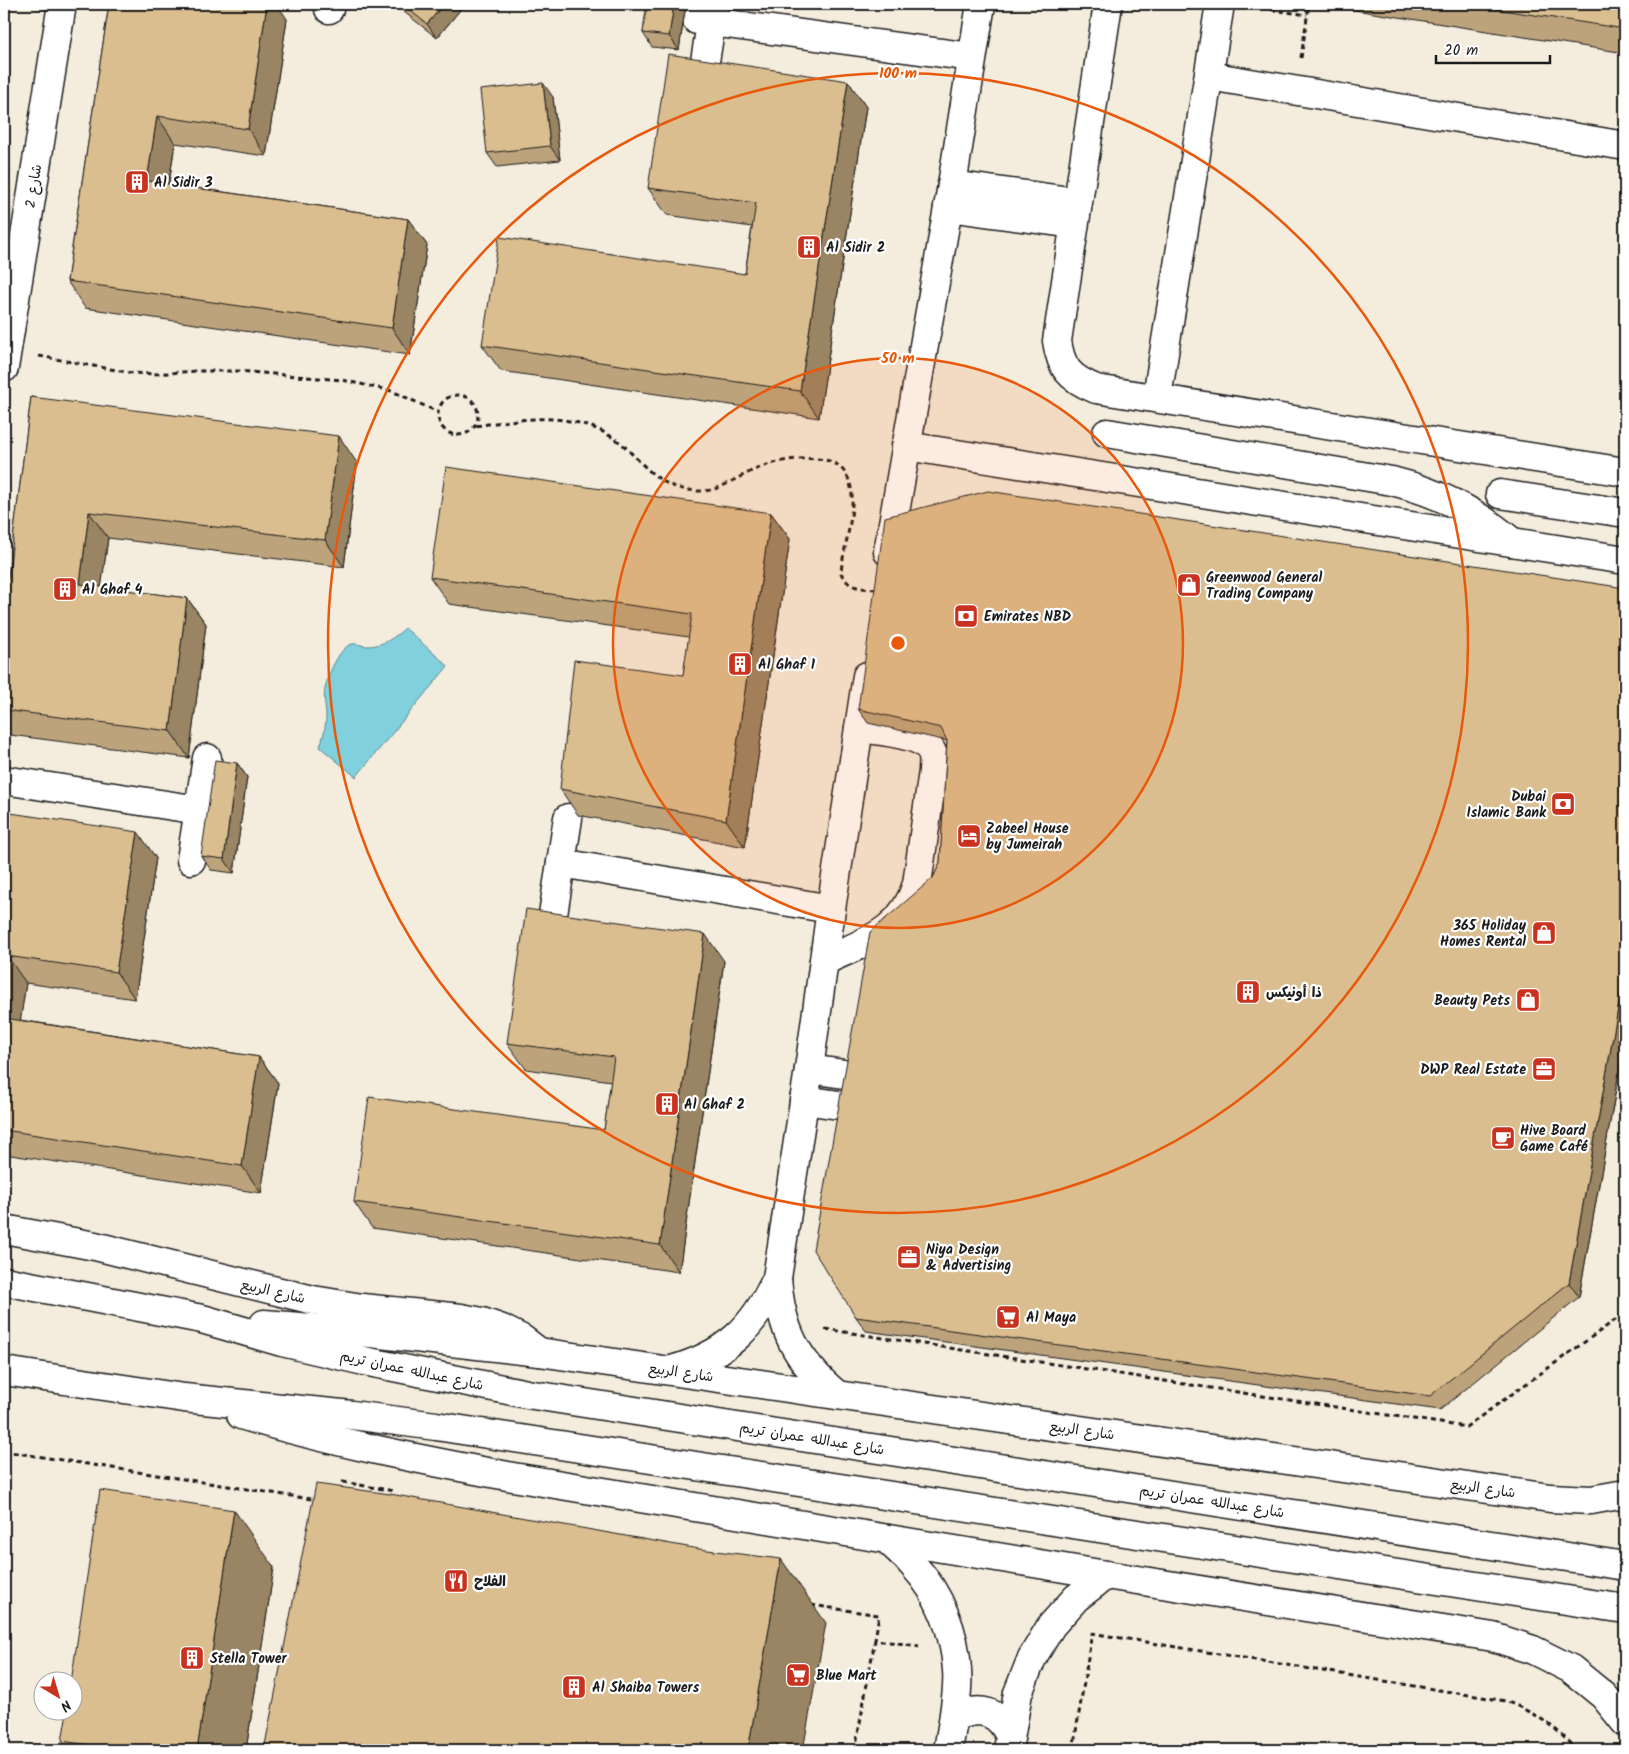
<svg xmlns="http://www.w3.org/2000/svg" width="1629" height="1754" viewBox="0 0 1629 1754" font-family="Kalam,'Playpen Sans Arabic',sans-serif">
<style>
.water{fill:#81d0de;stroke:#598890}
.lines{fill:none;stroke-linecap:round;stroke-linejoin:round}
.minor-casing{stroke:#1c1c1c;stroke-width:31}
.major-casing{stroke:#1c1c1c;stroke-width:31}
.path{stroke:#1c1c1c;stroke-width:3;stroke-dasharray:5 4;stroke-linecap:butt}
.minor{stroke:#fff;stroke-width:28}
.major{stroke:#fff;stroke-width:28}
.wall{fill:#bca37b;stroke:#1c1c1c}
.shaded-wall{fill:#998564;stroke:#1c1c1c}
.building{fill:#dbbe8f;stroke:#1c1c1c}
.ring{fill:none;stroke:#e8590c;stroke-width:2.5}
.labels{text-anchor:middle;stroke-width:4.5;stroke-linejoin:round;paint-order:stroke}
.poi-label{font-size:14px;font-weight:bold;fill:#1c1c1c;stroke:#fff;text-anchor:start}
.street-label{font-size:14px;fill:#1c1c1c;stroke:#fff}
.centre{fill:#e8590c;stroke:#fff;stroke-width:2.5}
.ring-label{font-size:15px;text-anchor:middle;font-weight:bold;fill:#e8590c;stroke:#fff;stroke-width:4.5;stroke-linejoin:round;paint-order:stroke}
</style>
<rect width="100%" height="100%" fill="#f4ecdd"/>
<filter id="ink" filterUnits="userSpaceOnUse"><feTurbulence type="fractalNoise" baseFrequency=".02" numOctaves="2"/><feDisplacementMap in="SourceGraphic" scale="10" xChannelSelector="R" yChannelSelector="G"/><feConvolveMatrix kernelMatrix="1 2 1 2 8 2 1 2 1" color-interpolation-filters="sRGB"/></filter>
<g filter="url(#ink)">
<path class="water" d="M405 628 448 666 356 777 320 747C323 737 326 727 326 716 326 708 323 698 325 689 327 677 339 647 352 644 357 643 362 646 367 646 383 646 394 638 405 628Z"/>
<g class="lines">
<defs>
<g id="minor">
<path d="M1108 4 1057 341C1061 368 1069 378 1096 389L1625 472"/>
<path d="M329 9 330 4"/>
<path d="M697 20 972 57"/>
<path d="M1209 76 1625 146"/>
<path d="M702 80 714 5"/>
<path d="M952 185 1077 202"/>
<path d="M948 207 1074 224"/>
<path d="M4 368 62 4"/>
<path d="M1157 397 1220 4"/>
<path d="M1107 433 1392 481C1440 493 1475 511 1512 542"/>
<path d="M906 446 1625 560"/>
<path d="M1500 494 1625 513"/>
<path d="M888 552 952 185 981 4"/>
<path d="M4 780 199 810"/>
<path d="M191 860 207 758"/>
<path d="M561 863 831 909"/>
<path d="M552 921 568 818"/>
<path d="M824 961C866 941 902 933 917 884L933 771C933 767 934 760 933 755 927 733 878 731 859 728"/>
<path d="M809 1069 851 1075"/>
<path d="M804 1100 846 1106"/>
<path d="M4 1229 95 1246 313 1300 362 1308 461 1318 482 1322 502 1329 522 1339 539 1352"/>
<path d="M672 1370C727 1354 753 1329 777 1278"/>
<path d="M836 1394C796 1360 781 1330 777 1278L809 1069 831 909 867 676"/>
<path d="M887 1539C896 1548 906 1556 914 1566 940 1594 955 1633 957 1670 959 1693 952 1727 948 1750"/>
<path d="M954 1717C980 1706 998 1710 1010 1736"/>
<path d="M1008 1750 1018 1693 1032 1658 1051 1626 1076 1598 1106 1575"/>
</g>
<g id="major">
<path d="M4 1281 202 1319 282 1342 364 1361 527 1394 1625 1566"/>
<path d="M264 1324 371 1333 539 1352 1550 1498 1591 1500 1625 1494"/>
<path d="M4 1371 184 1398 352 1415 436 1426 1625 1609"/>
<path d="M241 1415C330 1442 422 1460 513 1477L1106 1575 1493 1637 1533 1650 1571 1669 1604 1696 1625 1722"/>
</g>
</defs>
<use href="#minor" class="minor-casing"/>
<use href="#major" class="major-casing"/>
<g class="path">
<path d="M1253 7 1307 15"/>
<path d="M1301 58 1309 4"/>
<path d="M39 356 132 373 154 374 197 371H239L342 380 392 391 438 412"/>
<circle cx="458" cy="415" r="20"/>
<path d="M476 426C525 418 574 410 618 441 624 445 629 451 634 456 656 478 667 489 698 491 716 492 729 482 744 475 766 463 792 457 817 459 826 460 834 461 841 468 865 491 843 543 841 573 849 590 863 588 879 589"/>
<path d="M825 1329 1466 1427 1625 1313"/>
<path d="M4 1451 317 1500"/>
<path d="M340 1491 343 1482 394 1491"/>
<path d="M811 1605 879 1615 875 1640 919 1646"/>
<path d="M1091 1633 1506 1701C1534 1713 1557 1726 1575 1750"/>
<path d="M855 1750 875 1640"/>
<path d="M1073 1750 1092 1633"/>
</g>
<use href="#minor" class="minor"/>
<use href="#major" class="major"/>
</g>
<g class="wall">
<path d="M109 4 287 19 266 156 175 143 169 184 408 219 427 245 410 355 85 308 67 281Z"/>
<path d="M394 4H463L464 5 437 38Z"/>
<path d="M647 4H686L679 50 652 47 643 33Z"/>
<path d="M1338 4H1625V53L1342 8Z"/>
<path d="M848 81 866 107 819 418 501 371 482 345 745 274 752 227 667 215 648 188Z"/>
<path d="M553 97 560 160 497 167 487 153Z"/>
<path d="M31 397 357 463 344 567 108 538 101 587 187 598 206 624 189 758 10 735 4 727V610Z"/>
<path d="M771 513 790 539 745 847 578 815 560 789 683 675 689 637 449 604 430 577Z"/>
<path d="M1625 588V1038L1579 1297 1440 1410 866 1331 856 1317 933 878 940 863 947 741 868 723 858 709Z"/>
<path d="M237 763 247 777 234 873 211 870 201 856Z"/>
<path d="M4 812 156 858 135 999 26 983 20 1020 259 1057 278 1083 261 1193 4 1154Z"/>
<path d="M724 961 679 1272 372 1228 354 1202 604 1130 611 1081 526 1069 507 1043Z"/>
<path d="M274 1567 246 1750H69L62 1741Z"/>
</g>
<g class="shaded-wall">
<path d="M267 4H277L287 19 266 156 248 129Z"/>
<path d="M444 4H463L464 5 437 38 427 24Z"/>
<path d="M674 4H686L679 50 669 36Z"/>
<path d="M848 81 866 107 819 418 800 391Z"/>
<path d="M543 83 553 97 560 160 550 146Z"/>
<path d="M157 116 175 143 165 208 147 181Z"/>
<path d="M408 219 427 245 410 355 392 328Z"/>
<path d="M339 436 357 463 344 567 325 540Z"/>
<path d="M89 512 108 538 98 611 80 584Z"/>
<path d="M771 513 790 539 745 847 726 820Z"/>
<path d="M187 598 206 624 189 758 170 731Z"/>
<path d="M237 763 247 777 234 873 224 859Z"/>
<path d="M138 832 156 858 135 999 116 972Z"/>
<path d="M705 934 724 961 679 1272 660 1245Z"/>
<path d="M7 956 26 983 17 1044 4 1025V978Z"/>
<path d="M1625 969V1038L1579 1297 1569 1283Z"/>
<path d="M259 1057 278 1083 261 1193 242 1166Z"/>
<path d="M234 1510 274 1567 246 1750H197Z"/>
<path d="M781 1559 826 1623 803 1750H748Z"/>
</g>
<g class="building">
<path d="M109 4H267L248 129 157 116 147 181 408 219 392 328 67 281Z"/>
<path d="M402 4H444L427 24Z"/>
<path d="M647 4H674L669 36 643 33Z"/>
<path d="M1463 4H1625V29Z"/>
<path d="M668 54 848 81 800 391 482 345 499 237 745 274 756 203 648 188Z"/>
<path d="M543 83 550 146 487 153 480 90Z"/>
<path d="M31 397 339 436 325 540 89 512 80 584 187 598 170 731 4 710V610Z"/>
<path d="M446 467 771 513 726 820 560 789 574 660 683 675 692 614 430 577Z"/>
<path d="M988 491 1625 588V969L1569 1283 1430 1396 856 1317 813 1250 870 932 933 878 940 863 947 741 941 728 858 709 885 517Z"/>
<path d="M215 760 237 763 224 859 201 856Z"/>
<path d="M4 812 138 832 116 972 7 956 4 978Z"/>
<path d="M526 909 705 934 660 1245 354 1202 369 1097 604 1130 614 1057 507 1043Z"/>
<path d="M4 1018 259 1057 242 1166 4 1130Z"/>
<path d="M316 1484 390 1494 699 1549 781 1559 748 1750H264Z"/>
<path d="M100 1490 234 1510 197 1750H125L62 1741 67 1712H72V1682H71Z"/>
<path d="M1304 1745 1307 1750H1296Z"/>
</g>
</g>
<circle cx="898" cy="643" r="285" fill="#e8590c" fill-opacity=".12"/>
<g class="ring">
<circle cx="898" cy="643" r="285"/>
<circle cx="898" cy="643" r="570"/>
</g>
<defs>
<symbol id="building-square" viewBox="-11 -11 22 22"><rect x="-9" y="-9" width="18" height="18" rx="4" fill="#c8321e" stroke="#fff"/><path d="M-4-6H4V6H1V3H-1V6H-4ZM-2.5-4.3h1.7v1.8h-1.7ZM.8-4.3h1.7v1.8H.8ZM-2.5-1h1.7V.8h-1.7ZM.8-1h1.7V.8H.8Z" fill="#fff"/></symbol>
<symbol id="shop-square" viewBox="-11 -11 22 22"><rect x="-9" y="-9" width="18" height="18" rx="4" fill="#c8321e" stroke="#fff"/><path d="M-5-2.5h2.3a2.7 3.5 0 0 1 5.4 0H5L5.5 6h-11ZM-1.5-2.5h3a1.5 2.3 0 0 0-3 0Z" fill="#fff"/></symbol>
<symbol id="bank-square" viewBox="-11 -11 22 22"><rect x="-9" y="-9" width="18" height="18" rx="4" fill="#c8321e" stroke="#fff"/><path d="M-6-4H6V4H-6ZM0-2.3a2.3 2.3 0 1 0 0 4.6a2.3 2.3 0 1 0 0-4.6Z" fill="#fff"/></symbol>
<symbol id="hotel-square" viewBox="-11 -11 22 22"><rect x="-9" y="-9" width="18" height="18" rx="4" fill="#c8321e" stroke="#fff"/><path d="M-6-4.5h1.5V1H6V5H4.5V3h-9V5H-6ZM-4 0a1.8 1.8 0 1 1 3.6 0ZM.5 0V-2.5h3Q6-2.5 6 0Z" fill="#fff"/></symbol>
<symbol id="office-square" viewBox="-11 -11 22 22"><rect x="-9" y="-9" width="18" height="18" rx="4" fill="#c8321e" stroke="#fff"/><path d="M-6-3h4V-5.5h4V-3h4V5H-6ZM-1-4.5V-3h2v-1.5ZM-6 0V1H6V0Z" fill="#fff"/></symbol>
<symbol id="cafe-square" viewBox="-11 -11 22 22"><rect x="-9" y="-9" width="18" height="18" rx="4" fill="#c8321e" stroke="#fff"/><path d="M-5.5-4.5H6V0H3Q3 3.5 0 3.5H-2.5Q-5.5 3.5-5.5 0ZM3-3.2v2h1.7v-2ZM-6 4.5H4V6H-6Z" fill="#fff"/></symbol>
<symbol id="supermarket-square" viewBox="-11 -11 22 22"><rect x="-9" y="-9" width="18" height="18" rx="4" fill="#c8321e" stroke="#fff"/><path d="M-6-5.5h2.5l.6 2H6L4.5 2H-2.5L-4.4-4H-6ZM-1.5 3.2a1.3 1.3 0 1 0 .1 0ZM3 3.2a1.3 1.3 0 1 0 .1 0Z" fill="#fff"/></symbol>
<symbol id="restaurant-square" viewBox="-11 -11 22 22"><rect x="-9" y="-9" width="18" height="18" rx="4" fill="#c8321e" stroke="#fff"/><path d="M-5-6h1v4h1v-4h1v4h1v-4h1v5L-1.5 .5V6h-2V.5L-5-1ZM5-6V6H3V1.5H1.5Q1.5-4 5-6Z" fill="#fff"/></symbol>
</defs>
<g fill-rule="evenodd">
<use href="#building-square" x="123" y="168" width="28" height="28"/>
<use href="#building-square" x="795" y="233" width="28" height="28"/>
<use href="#shop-square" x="1175" y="571" width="28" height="28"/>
<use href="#building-square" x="51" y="575" width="28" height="28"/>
<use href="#bank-square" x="952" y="602" width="28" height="28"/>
<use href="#building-square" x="726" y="650" width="28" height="28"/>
<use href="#bank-square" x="1549" y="790" width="28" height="28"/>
<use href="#hotel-square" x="955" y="822" width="28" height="28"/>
<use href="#shop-square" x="1530" y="919" width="28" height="28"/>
<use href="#building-square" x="1234" y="978" width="28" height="28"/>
<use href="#shop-square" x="1514" y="986" width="28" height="28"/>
<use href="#office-square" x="1530" y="1055" width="28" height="28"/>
<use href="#building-square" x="653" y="1090" width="28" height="28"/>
<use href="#cafe-square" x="1489" y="1124" width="28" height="28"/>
<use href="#office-square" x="895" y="1243" width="28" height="28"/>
<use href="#supermarket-square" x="994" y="1303" width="28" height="28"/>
<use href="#restaurant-square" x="442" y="1567" width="28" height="28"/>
<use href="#building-square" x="178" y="1644" width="28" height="28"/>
<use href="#supermarket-square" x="784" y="1661" width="28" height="28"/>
<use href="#building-square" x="560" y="1673" width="28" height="28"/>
</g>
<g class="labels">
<g class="poi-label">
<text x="154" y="187">Al Sidir 3</text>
<text x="826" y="252">Al Sidir 2</text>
<text x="1206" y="582">Greenwood General<tspan x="1206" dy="16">Trading Company</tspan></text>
<text x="82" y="594">Al Ghaf 4</text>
<text x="984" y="621">Emirates NBD</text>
<text x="758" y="669">Al Ghaf 1</text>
<text x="1546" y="801" text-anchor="end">Dubai<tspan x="1546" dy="16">Islamic Bank</tspan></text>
<text x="986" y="833">Zabeel House<tspan x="986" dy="16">by Jumeirah</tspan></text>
<text x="1526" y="930" text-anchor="end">365 Holiday<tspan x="1526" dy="16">Homes Rental</tspan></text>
<text x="1266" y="997">ذا أونيكس</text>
<text x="1510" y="1005" text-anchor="end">Beauty Pets</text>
<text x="1526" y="1074" text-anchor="end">DWP Real Estate</text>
<text x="684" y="1109">Al Ghaf 2</text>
<text x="1520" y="1135">Hive Board<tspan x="1520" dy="16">Game Café</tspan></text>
<text x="926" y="1254">Niya Design<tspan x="926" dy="16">&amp; Advertising</tspan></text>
<text x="1026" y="1322">Al Maya</text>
<text x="474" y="1586">الفلاح</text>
<text x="210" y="1663">Stella Tower</text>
<text x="816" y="1680">Blue Mart</text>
<text x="592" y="1692">Al Shaiba Towers</text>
</g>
<g class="street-label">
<text transform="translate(33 186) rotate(-81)" y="5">شارع 2</text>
<text transform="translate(273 1291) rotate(13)" y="5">شارع الربيع</text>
<text transform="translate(412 1370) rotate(12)" y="5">شارع عبدالله عمران تريم</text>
<text transform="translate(681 1372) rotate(8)" y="5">شارع الربيع</text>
<text transform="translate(1082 1430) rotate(8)" y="5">شارع الربيع</text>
<text transform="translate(812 1438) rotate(9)" y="5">شارع عبدالله عمران تريم</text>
<text transform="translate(1483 1488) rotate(8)" y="5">شارع الربيع</text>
<text transform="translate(1212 1501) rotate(9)" y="5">شارع عبدالله عمران تريم</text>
</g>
</g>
<circle cx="898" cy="643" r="8" class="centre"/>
<g class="ring-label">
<text x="898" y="78">100 m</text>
<text x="898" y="363">50 m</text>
</g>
<rect width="1629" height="1754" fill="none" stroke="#fff" stroke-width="20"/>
<rect x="10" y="10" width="1609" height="1734" fill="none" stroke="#1c1c1c" stroke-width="2" filter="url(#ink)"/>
<g transform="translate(58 1696) rotate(142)"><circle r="24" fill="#ffffff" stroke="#a4a4a4"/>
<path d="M0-4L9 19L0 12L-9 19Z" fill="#c8321e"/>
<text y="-8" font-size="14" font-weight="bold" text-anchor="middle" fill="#1c1c1c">N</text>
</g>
<path d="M1436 55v8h114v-8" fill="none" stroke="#1c1c1c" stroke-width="2.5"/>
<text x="1444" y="55" font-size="15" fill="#1c1c1c" stroke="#ffffff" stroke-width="4" paint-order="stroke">20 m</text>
</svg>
